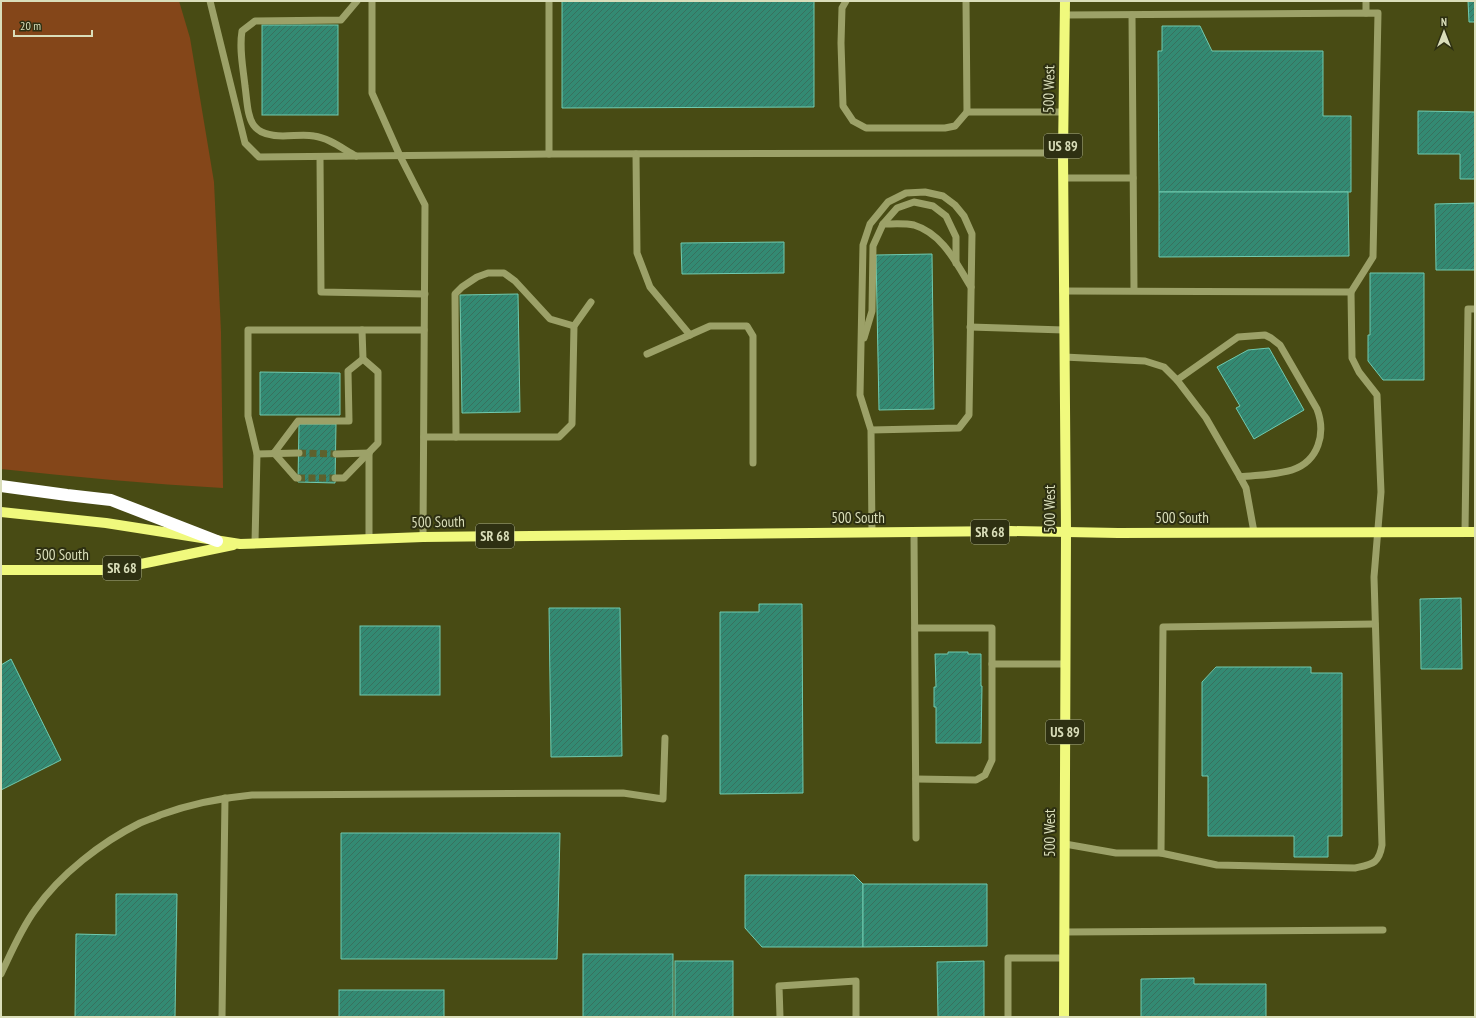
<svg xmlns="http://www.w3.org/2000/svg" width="1476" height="1018" viewBox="0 0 1476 1018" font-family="'PT Sans Narrow',sans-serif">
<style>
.grass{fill:#844619}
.building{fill:url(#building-hatch);stroke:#71caaf}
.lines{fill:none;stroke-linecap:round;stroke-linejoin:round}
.minor-tunnel{stroke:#5e612d;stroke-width:7;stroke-dasharray:7 3.5;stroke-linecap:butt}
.minor{stroke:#9ca168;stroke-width:7}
.major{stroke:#f0f97d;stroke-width:10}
.highway{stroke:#fff;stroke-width:12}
.labels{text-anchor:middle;stroke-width:4;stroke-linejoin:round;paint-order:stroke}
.shield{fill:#2e3012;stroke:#a6aa88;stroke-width:1}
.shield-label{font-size:14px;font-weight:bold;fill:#dadeba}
.street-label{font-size:15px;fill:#dadeba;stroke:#2e3012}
</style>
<defs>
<pattern id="building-hatch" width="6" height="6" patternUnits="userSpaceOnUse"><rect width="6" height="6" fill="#338a73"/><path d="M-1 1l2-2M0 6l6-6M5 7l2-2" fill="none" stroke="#38715e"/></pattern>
</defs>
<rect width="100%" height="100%" fill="#484b14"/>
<path class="grass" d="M1 1H179L190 38 214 182 221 332 223 488C149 484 75 477 1 469Z"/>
<g class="building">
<path d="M562 1H814V107L562 108Z"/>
<path d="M1468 1H1475V22H1469Z"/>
<rect x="262" y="25" width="76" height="90"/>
<path d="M1162 26H1200L1212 51H1323V116H1351V192H1159L1158 51H1162Z"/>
<path d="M1418 111 1475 112V179H1460V154H1418Z"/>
<path d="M1159 192H1348L1349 256 1159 257Z"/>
<path d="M1475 203V270H1436L1435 204Z"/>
<path d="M784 242V273L682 274 681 243Z"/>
<path d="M932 254 934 409 879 410 876 255Z"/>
<path d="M1370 273H1424V380H1383L1368 361V335H1370Z"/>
<path d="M518 294 520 412 462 413 460 295Z"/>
<path d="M1269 348 1304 410 1254 439 1236 408 1240 406 1217 367 1248 350Z"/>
<path d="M260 372 340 373V415H260Z"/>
<path d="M299 424H336L335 483 298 482Z"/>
<path d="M1461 598 1462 669H1421L1420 599Z"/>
<path d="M759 604H802L803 793 720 794V612H759Z"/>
<path d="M549 608H620L622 756 551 757Z"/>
<rect x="360" y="626" width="80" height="69"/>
<path d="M948 652H968V654H981V686H982L981 743H936V707H934V687H936L935 654H948Z"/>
<path d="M11 659 61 760 1 790V665Z"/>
<path d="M1216 667H1311V673H1342V836H1328V857H1294V836H1208V776H1202V682Z"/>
<path d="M341 833H560L557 959H341Z"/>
<path d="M745 875H854L863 884V947H762L745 928Z"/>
<path d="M863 884H987V946L863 947Z"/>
<path d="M116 894H177L175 1017H75L76 934 116 935Z"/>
<rect x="583" y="954" width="90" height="63"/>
<rect x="675" y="961" width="58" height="56"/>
<path d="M984 961V1017H938L937 962Z"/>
<path d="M1194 978V984H1266V1017H1141V979Z"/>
<rect x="339" y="990" width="105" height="27"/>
</g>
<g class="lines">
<g class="minor-tunnel">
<path d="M299 453 336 454"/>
<path d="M298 478H335"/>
</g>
<g class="minor">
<path d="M210 1 245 143 259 157 549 154 1063 153"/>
<path d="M372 1V93L400 156 425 205 423 537"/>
<path d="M846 1 842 8 841 43 843 106 853 121 866 128H945L955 126 967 112"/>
<path d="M966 1 967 112H1064"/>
<path d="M1366 13V1"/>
<path d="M1065 15 1378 13 1373 257 1351 292 1352 358 1359 372 1377 395 1381 492 1374 577 1382 845C1379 864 1372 864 1355 868L1217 865 1161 853H1116L1065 844"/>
<path d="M1132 15 1134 290"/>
<path d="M549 154V1"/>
<path d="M636 154 637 253 650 287 690 335"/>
<path d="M356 156C343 149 329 138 314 136 304 134 294 136 283 136 246 136 249 115 245 86 243 67 239 49 242 31L255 21 341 20 357 1"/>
<path d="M320 157 321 292 425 294"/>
<path d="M1063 178H1133"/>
<path d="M883 224 897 208 914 202 933 206 946 216 956 237V263"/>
<path d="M1063 291 1351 292"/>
<path d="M970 327 1064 330"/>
<path d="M864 338 872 311 873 246 883 224C893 224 905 223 914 225 943 234 956 263 971 287"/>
<path d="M647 354 710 326H747L753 336V463"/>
<path d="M1064 357 1145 361 1164 367 1177 380 1206 418 1240 477 1246 488 1254 532"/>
<path d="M1177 380 1238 337 1265 335 1271 338 1280 345 1317 409C1326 433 1319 461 1292 470 1276 475 1257 475 1240 477"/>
<path d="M871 430 959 428 969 415 972 234 964 216 955 205 943 196 925 192 906 193 888 202 870 224 863 245 860 395 871 430 872 533"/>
<path d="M424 437H559L572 424 574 326 591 302"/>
<path d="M456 437 455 294 462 287 477 277 488 273H504L515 281 550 319 574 326"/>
<path d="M274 453 298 421H349L348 371 363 359"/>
<path d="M274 453 296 478H298"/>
<path d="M369 453V538"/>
<path d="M257 454 299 453"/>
<path d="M336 454 369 453"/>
<path d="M335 478H344L378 443V372L363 359 362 330"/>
<path d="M1465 532 1468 309H1475"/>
<path d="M914 533 916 838"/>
<path d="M255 543 257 454 248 416V330H424"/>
<path d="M915 628H992V760L985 775 976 780 916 779"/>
<path d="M992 664H1065"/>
<path d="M1161 853 1163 627 1375 624"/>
<path d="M1064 932 1383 930"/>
<path d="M1 974C11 953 21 929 35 910 60 874 102 842 140 823 147 820 154 818 160 815 190 804 220 798 252 795L623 793 663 799 665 738"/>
<path d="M222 1017 225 798"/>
<path d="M780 1017 779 986 856 981V1017"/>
<path d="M1008 1017V958H1064"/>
</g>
<g class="major">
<path d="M1 512 106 523 240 544 423 537 1011 531 1118 533 1475 532"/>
<path d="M1 570H112L233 545"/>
<path d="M1064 1017 1066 532 1063 153 1065 1"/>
</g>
<path class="highway" d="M1 486 67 495 111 500 217 541"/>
</g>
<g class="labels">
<g class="shield">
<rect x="1044" y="134" width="38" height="24" rx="3"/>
<rect x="971" y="520" width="38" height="24" rx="3"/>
<rect x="476" y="524" width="38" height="24" rx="3"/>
<rect x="103" y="556" width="38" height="24" rx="3"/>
<rect x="1046" y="720" width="38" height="24" rx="3"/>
</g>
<g class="shield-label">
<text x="1063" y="151">US 89</text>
<text x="990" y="537">SR 68</text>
<text x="495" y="541">SR 68</text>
<text x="122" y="573">SR 68</text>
<text x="1065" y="737">US 89</text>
</g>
<g class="street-label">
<text transform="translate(1049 89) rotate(-89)" y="5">500 West</text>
<text transform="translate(1050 509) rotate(-90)" y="5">500 West</text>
<text x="858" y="523">500 South</text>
<text x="1182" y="523">500 South</text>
<text transform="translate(438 522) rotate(-1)" y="5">500 South</text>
<text x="62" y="560">500 South</text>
<text transform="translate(1050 833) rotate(-90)" y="5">500 West</text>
</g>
</g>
<rect width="1476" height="1018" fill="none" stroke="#dadeba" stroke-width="4"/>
<g transform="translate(1444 32)" stroke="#2e3012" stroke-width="3" paint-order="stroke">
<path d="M0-3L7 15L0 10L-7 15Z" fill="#dadeba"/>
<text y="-6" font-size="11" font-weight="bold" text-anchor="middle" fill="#dadeba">N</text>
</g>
<path d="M14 30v6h78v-6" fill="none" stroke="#dadeba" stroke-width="2"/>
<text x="20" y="30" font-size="12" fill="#dadeba" stroke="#2e3012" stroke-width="3" paint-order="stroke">20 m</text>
</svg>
